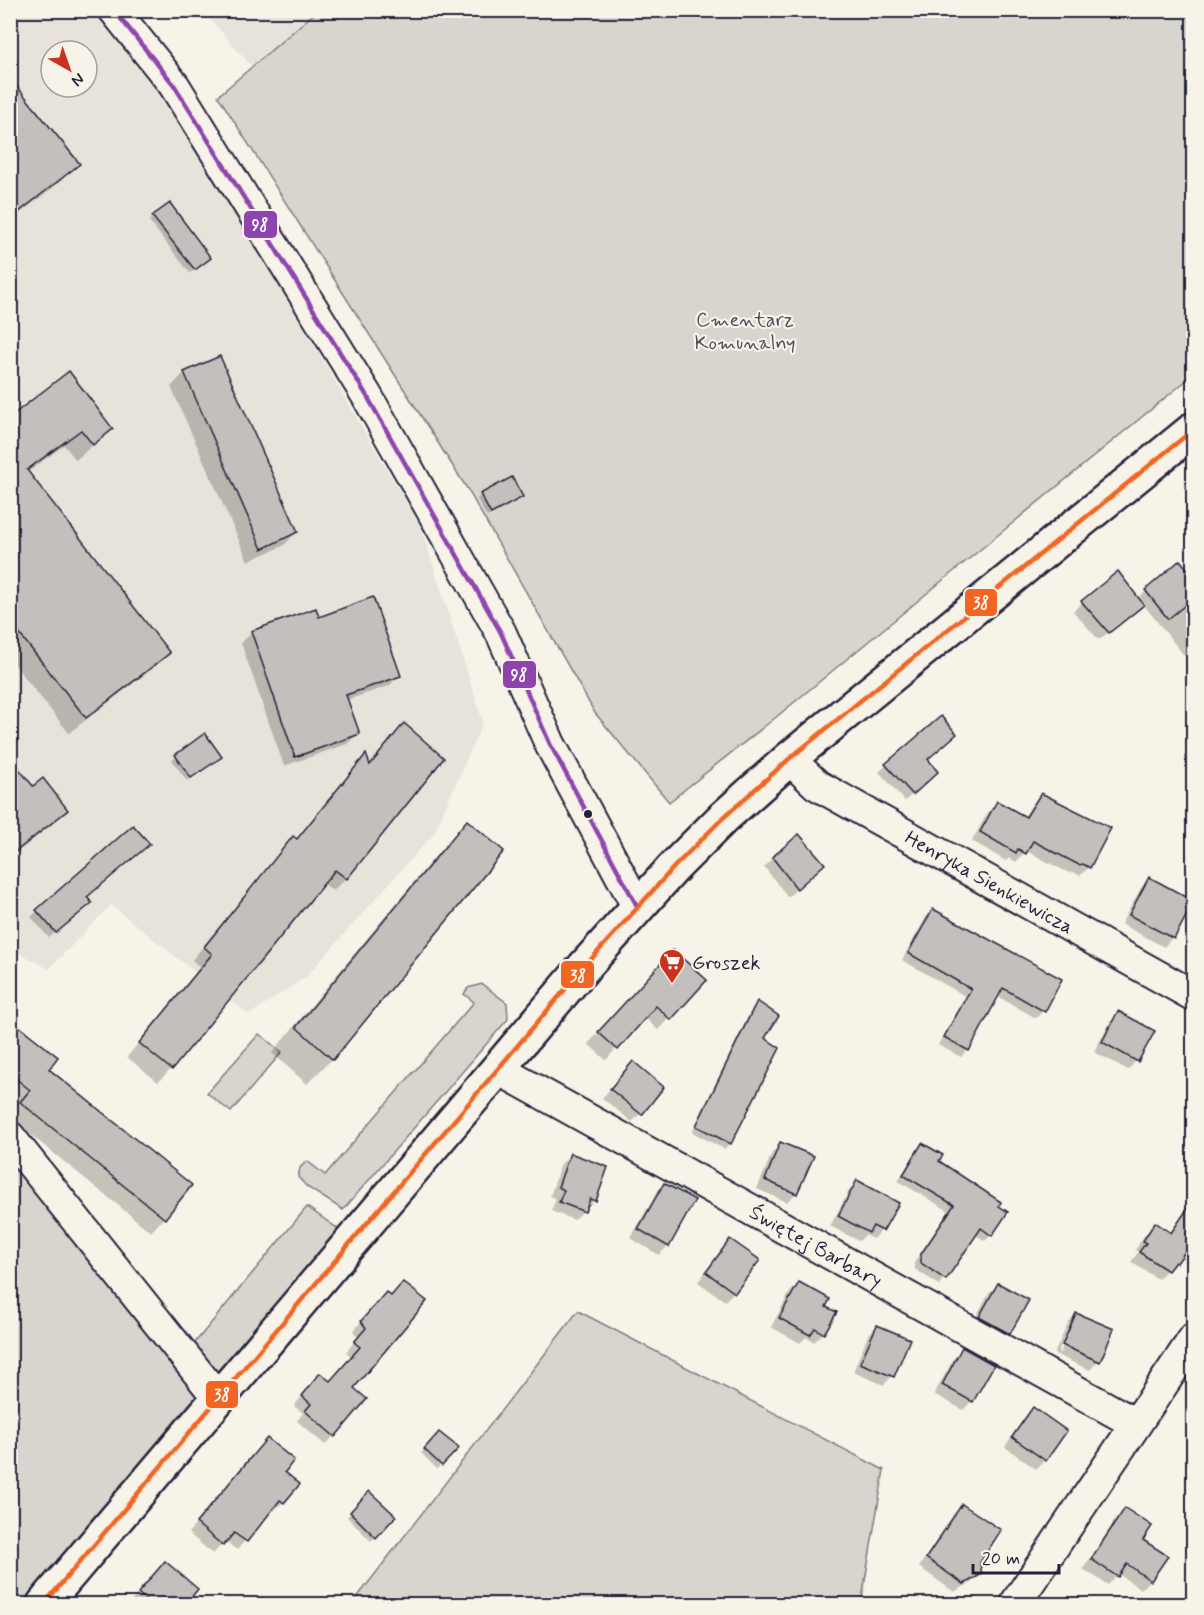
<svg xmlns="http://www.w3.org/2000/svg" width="1204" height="1615" viewBox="0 0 1204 1615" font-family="Mynerve,sans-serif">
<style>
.built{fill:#e7e3db;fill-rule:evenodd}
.green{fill:#d8d5cf;stroke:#7d7c85;stroke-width:1.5}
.shadow{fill:#0003;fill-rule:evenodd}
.building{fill:#c2bfbd;stroke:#22223b;stroke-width:1.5}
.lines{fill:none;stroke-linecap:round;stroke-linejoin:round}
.minor-casing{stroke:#22223b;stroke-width:34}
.secondary-casing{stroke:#22223b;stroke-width:38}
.minor{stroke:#f7f3e8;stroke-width:30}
.secondary{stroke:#f7f3e8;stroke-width:33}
.bus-1-casing{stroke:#f7f3e8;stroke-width:9}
.bus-2-casing{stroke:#f7f3e8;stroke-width:9}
.bus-1{stroke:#8e44ad;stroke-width:4.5}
.bus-2{stroke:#f26522;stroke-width:4.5}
.bus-dot{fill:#22223b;stroke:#f7f3e8;stroke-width:2}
.labels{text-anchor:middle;stroke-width:4.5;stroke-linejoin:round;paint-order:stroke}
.park-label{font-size:20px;fill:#504f60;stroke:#f7f3e8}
.street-label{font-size:20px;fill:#22223b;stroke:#f7f3e8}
.poi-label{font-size:20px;fill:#22223b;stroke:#f7f3e8;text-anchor:start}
.line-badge{stroke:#f7f3e8;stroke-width:2}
.badge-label{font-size:16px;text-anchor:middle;font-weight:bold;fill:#fff}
</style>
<rect width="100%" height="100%" fill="#f7f3e8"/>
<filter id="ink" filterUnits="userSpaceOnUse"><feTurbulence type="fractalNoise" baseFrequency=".0167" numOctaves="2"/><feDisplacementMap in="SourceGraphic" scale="12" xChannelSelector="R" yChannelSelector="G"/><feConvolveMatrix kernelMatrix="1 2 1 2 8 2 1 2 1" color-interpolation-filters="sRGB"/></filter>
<g filter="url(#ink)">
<g class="built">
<path d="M10 11H102L157 78 421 527 483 722 434 833 307 976 249 1015 111 905 49 969 11 949ZM51 51H87V87H51Z"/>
<path d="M203 11H317L252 67Z"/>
</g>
<g class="green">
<path d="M317 11H1193V375L775 718 669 802 595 713 468 490 218 96Z"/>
<path d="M482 984 507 1003 508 1019 343 1210 307 1187 298 1177 300 1168 307 1161 325 1175 474 1002 464 994 468 988Z"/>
<path d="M259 1034 282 1052 231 1112 207 1093Z"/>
<path d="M10 1160 174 1368 307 1207 341 1231 25 1604H10Z"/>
<path d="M578 1311 884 1470 861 1604H352Z"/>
</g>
<g class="shadow">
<path d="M10 80 77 164 60 182 10 221Z"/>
<path d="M153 217 205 262 190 273 149 221Z"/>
<path d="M219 358 297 532 283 546 248 561 171 387 184 373Z"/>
<path d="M10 419 111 429 76 460 64 445 27 473 168 653 152 669 69 733 10 659Z"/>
<path d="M481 495 521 497 487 517 477 499Z"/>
<path d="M1180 563 1194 579V660L1190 663 1143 604 1099 640 1073 611 1117 573 1137 599Z"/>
<path d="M318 618 399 675 389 686 347 700 358 734 347 744 284 766 241 643 252 632Z"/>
<path d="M941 718 926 759 929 779 905 801 879 772Z"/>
<path d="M404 725 442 758 346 878 333 891 323 883 171 1069 158 1082 127 1057 200 967 192 960 281 851 293 838 296 840 354 769 366 757 369 766Z"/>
<path d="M205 735 216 760 187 781 172 760Z"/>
<path d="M10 760 33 788 66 810 50 826 10 858Z"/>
<path d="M1041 795 1089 867 1080 876 1074 872 1069 873 1026 851 1016 862 1009 858 1006 861 972 841 988 812 997 803 1024 817 1032 804Z"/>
<path d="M467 822 332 1059 307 1084 272 1053 442 848Z"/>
<path d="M133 827 85 898 84 909 49 938 31 917 77 874Z"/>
<path d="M773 858 814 873 788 897 764 867Z"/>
<path d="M1150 879 1192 902 1172 938 1164 947 1121 924 1141 888Z"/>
<path d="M933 910 1043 1011 1036 1018 997 996 968 1050 961 1057 938 1045 965 996 902 960 926 917Z"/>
<path d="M662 964 704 981 658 1030 644 1017 606 1060 588 1044Z"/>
<path d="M757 1003 763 1039 778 1049 730 1144 724 1149 692 1132 752 1008Z"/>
<path d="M1119 1013 1153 1031 1136 1061 1128 1070 1094 1052 1110 1022Z"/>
<path d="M10 1023 164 1218 151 1232 10 1118V1113L18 1104 10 1098Z"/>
<path d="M633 1063 640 1114 632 1122 602 1098Z"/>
<path d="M781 1144 796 1193 787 1202 757 1189 772 1153Z"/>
<path d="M922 1145 937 1162 991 1235 985 1241 975 1234 939 1285 915 1269V1261L949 1211 898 1181 916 1151Z"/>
<path d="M570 1155 595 1200 574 1220 551 1211 556 1199 550 1196 561 1164Z"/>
<path d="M858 1182 897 1204 881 1231 873 1239 865 1235 859 1241 830 1226 849 1191Z"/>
<path d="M664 1185 668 1246 659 1255 630 1238 656 1194Z"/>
<path d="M1183 1217 1194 1224 1192 1264 1180 1256 1158 1279 1131 1262 1138 1252 1135 1250 1146 1233 1155 1224 1169 1233Z"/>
<path d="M730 1241 734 1292 725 1301 698 1282 721 1250Z"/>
<path d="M799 1284 824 1307 823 1333 814 1342 806 1337 800 1343 771 1327 790 1292Z"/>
<path d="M998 1284 1009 1333 1000 1342 971 1326 989 1293Z"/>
<path d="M377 1303 352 1389 334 1436 325 1445 297 1421 303 1413 294 1406 312 1384 329 1382 352 1357 346 1352 358 1337 353 1331Z"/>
<path d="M1076 1314 1098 1361 1090 1370 1054 1354 1068 1323ZM1070 1323H1073L1060 1353 1058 1352Z"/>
<path d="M877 1326 892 1376 884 1385 853 1372 868 1335Z"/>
<path d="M963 1349 972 1401 963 1410 934 1394 954 1358Z"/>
<path d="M1194 1405V1417L1188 1414Z"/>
<path d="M1033 1409 1045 1460 1036 1469 1005 1447 1024 1418Z"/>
<path d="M439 1434 456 1448 437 1469 421 1453Z"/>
<path d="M267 1440 283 1472V1502L274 1511 272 1508 237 1550 225 1541 213 1554 188 1533Z"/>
<path d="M369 1493 394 1516 371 1541 347 1517Z"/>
<path d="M962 1506 980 1574 971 1583 954 1592 919 1567 953 1515Z"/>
<path d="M1125 1510 1141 1540 1166 1556 1150 1580 1141 1589 1118 1574 1108 1585 1083 1569 1116 1519Z"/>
<path d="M157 1571 183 1604H129Z"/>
</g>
<g class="building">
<path d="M10 78 80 164 10 219Z"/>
<path d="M170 203 211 258 195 270 152 216Z"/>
<path d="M220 356 298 532 262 549 184 372Z"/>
<path d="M69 371 113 429 93 445 81 430 27 470 170 653 86 718 10 622V417Z"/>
<path d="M512 477 523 497 491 514 480 494Z"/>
<path d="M1180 560 1194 577V598L1168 619 1145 590Z"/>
<path d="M1118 571 1144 605 1109 633 1081 601Z"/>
<path d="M373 597 401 676 346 695 360 734 295 757 251 631 316 608 319 617Z"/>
<path d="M941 716 957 734 928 759 938 772 913 795 885 764Z"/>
<path d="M404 723 444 758 347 879 335 870 172 1070 139 1043 212 954 204 947 293 836 297 839 366 754 370 765Z"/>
<path d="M205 733 222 757 191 778 175 755Z"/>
<path d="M10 758 33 786 43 778 68 810 10 856Z"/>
<path d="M1041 793 1111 828 1090 868 1083 864 1079 865 1033 841 1026 854 1018 849 1016 853 980 832 997 801 1026 817Z"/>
<path d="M467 820 504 851 333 1060 296 1027Z"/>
<path d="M133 825 150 844 87 897 92 903 56 933 36 910Z"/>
<path d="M799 834 825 864 797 889 772 857Z"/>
<path d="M1149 877 1194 901 1174 939 1129 915Z"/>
<path d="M933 909 1062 979 1045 1012 1003 988 969 1051 944 1037 971 989 908 953Z"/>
<path d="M673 950 707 980 671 1020 656 1006 618 1050 598 1032Z"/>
<path d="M757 1001 779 1016 765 1038 780 1048 731 1144 696 1126Z"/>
<path d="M1118 1011 1155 1031 1138 1062 1102 1042Z"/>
<path d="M10 1019 58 1057 49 1069 192 1185 165 1219 20 1102 30 1090 10 1074Z"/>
<path d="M633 1061 664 1087 642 1115 610 1089Z"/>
<path d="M780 1142 814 1156 797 1194 765 1180Z"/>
<path d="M922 1143 943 1155 939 1161 1001 1202 999 1206 1008 1212 992 1236 981 1228 946 1280 921 1263V1254L954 1205 903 1175Z"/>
<path d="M570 1153 608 1167 596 1201 590 1199 585 1212 559 1202 564 1190 558 1187Z"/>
<path d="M857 1180 899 1203 883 1231 873 1226 869 1233 838 1216Z"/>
<path d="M664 1183 695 1200 669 1247 638 1229Z"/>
<path d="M1194 1199V1239L1177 1263 1175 1262 1168 1271 1139 1252 1146 1243 1143 1241 1155 1222 1171 1233Z"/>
<path d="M730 1239 760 1260 735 1293 706 1272Z"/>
<path d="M403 1282 427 1301 354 1388 367 1399 335 1437 305 1411 311 1404 302 1396 320 1373 330 1381 360 1347 354 1342 366 1328 361 1321 386 1292 391 1296Z"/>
<path d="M799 1282 830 1299 826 1307 837 1312 824 1334 815 1328 810 1335 779 1318Z"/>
<path d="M998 1283 1029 1300 1010 1334 979 1317Z"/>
<path d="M1076 1313 1114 1329 1100 1362 1062 1345Z"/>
<path d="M877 1325 910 1339 894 1377 860 1363Z"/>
<path d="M962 1347 994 1365 973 1402 942 1385Z"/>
<path d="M1033 1407 1067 1431 1046 1461 1012 1437Z"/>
<path d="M439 1432 459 1448 442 1466 424 1449Z"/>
<path d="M267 1438 294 1460 285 1472 300 1484 284 1503 280 1500 247 1542 234 1533 223 1546 196 1523Z"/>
<path d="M369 1491 396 1516 376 1538 350 1512Z"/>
<path d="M962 1504 1001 1530 980 1563 982 1574 964 1584 926 1558Z"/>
<path d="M1125 1508 1152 1526 1143 1540 1168 1556 1151 1581 1127 1564 1118 1577 1091 1559Z"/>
<path d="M165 1561 198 1589 185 1605H152L138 1593Z"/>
</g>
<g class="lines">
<defs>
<g id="minor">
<path d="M114 10 174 85 367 396 501 633 550 744 637 906"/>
<path id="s1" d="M789 759 817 785 1194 996"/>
<path id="s2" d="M498 1069 1136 1424"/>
<path d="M10 1137 218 1398"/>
<path d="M1017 1601 1194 1338"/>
</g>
<path id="secondary" d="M44 1604 585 966 675 866 723 818 789 759 1194 429"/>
</defs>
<use href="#minor" class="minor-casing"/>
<use href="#secondary" class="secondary-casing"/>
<use href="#minor" class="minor"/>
<use href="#secondary" class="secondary"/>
<defs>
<path id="bus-1" d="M114 10 174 85 367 396 501 633 550 744 637 906"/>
<path id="bus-2" d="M44 1604 585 966 675 866 723 818 789 759 1194 429"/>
</defs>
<use href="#bus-1" class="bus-1-casing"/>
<use href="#bus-2" class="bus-2-casing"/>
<use href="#bus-1" class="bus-1"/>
<use href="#bus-2" class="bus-2"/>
</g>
</g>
<defs>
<symbol id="supermarket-pin" viewBox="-11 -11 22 30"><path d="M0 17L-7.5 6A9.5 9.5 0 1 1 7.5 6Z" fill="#c8321e" stroke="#f7f3e8"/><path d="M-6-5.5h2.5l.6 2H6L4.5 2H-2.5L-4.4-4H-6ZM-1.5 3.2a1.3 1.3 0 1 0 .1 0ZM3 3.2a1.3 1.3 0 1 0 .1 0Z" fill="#fff"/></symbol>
</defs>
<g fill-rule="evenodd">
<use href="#supermarket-pin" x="657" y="947" width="30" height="40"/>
</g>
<circle class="bus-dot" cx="588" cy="814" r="5"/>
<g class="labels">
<g class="park-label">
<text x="745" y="326">Cmentarz<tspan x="745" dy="23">Komunalny</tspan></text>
</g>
<g class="street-label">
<text dy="7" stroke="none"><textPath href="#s1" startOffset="236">Henryka Sienkiewicza</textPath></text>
<text dy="7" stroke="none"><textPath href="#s2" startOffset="364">Świętej Barbary</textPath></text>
</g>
<g class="poi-label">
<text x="692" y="969">Groszek</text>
</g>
</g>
<g class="line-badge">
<rect x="243" y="210" width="35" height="29" rx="6" fill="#8e44ad"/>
<rect x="964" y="588" width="34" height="29" rx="6" fill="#f26522"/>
<rect x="502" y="660" width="35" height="29" rx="6" fill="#8e44ad"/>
<rect x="560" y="960" width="35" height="29" rx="6" fill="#f26522"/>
<rect x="205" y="1380" width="34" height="29" rx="6" fill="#f26522"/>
</g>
<g class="badge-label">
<text x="260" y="230">98</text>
<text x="981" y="608">38</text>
<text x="519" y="680">98</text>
<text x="578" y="981">38</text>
<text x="222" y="1400">38</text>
</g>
<rect width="1204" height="1615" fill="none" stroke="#f7f3e8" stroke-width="36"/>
<rect x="18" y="18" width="1168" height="1579" fill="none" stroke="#22223b" stroke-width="2" filter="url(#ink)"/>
<g transform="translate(69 69) rotate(140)"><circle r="28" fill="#f7f3e8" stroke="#a29fa3" stroke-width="1.5"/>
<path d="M0-4.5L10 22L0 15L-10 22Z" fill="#c8321e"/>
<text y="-9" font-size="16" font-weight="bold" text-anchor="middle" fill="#22223b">N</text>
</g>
<path d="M973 1564v9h86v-9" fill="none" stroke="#22223b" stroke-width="3"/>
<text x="982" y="1564" font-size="18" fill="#22223b" stroke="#f7f3e8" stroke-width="4.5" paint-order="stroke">20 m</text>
</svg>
